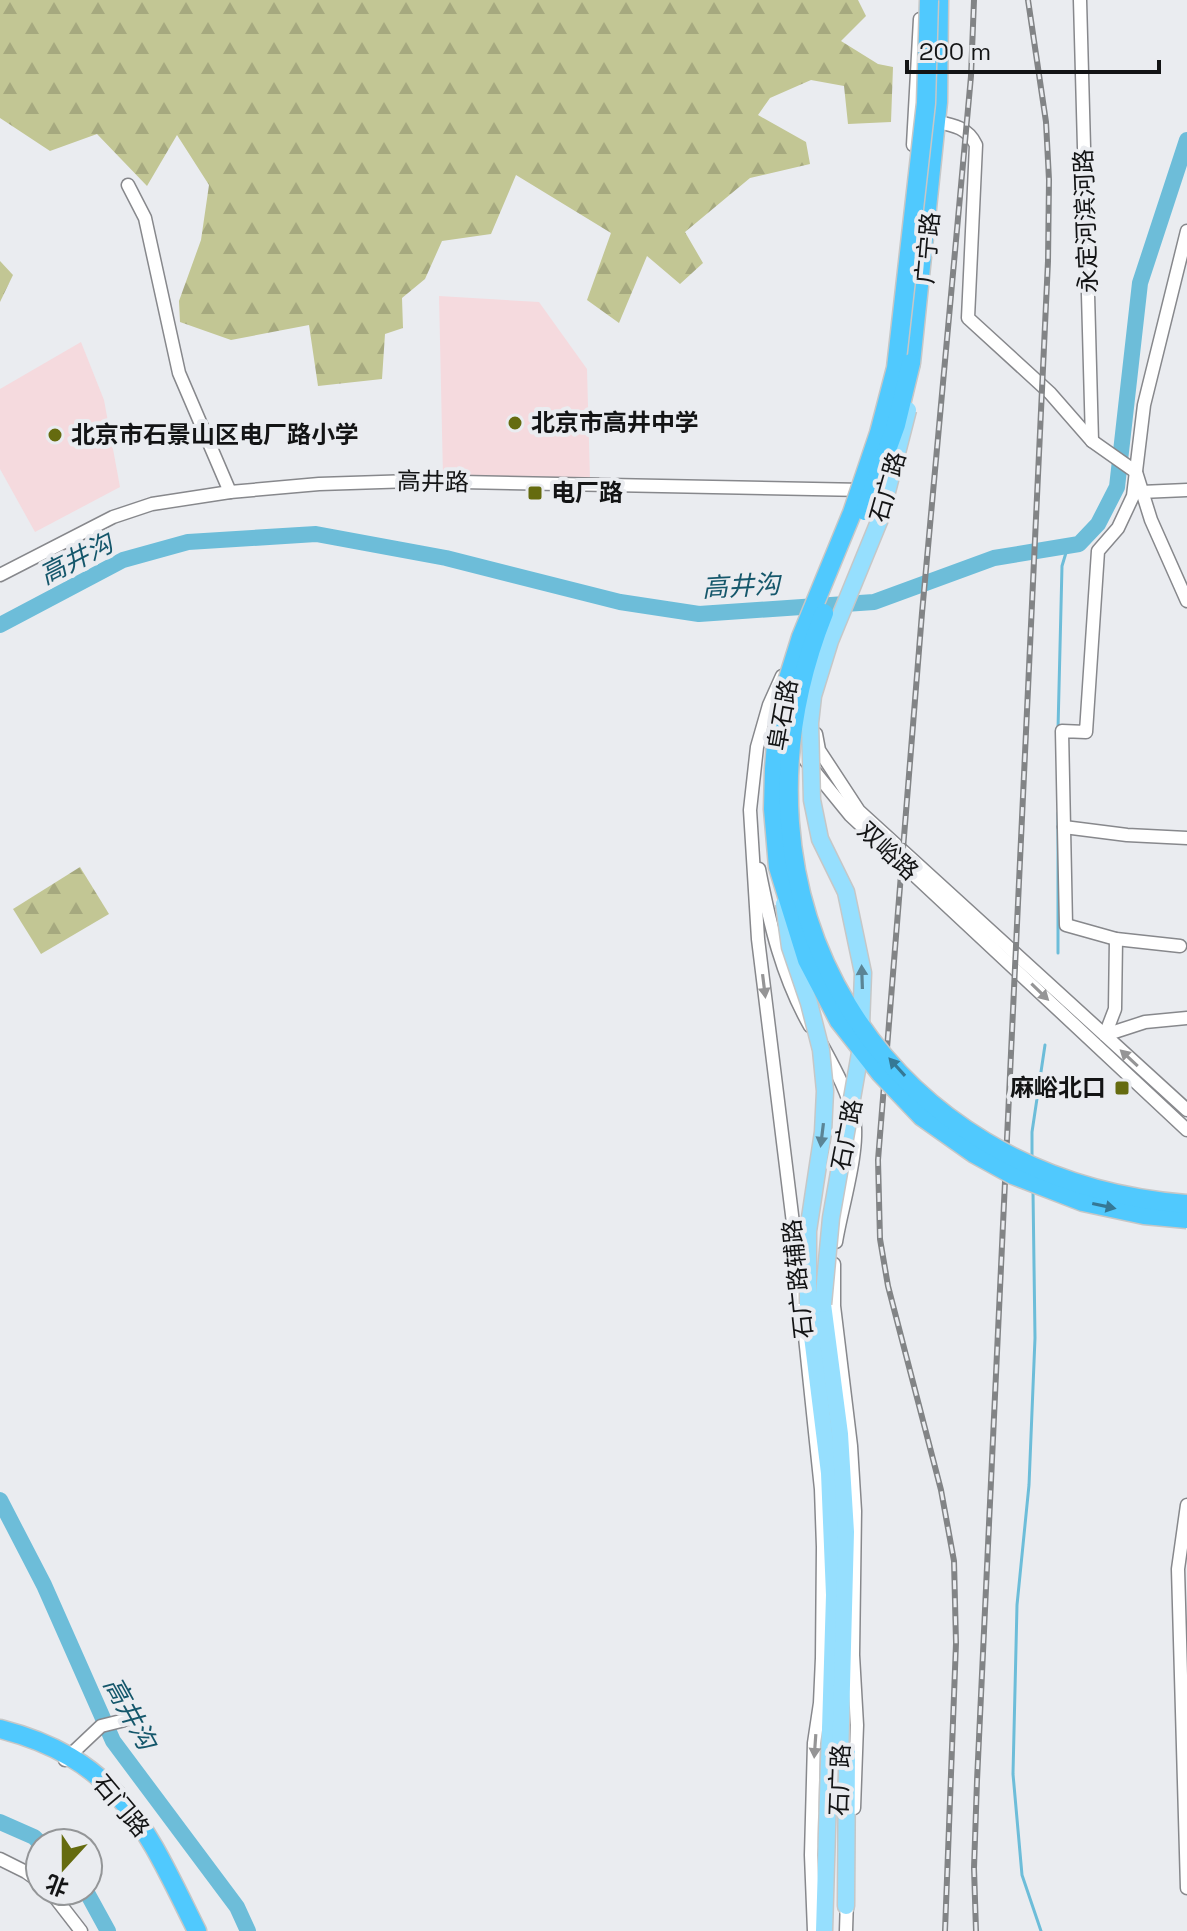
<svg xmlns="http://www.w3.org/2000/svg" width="1187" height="1931" viewBox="0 0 1187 1931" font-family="'Space Grotesk','Noto Sans SC',sans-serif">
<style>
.education{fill:#f5dade}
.forest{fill:url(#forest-firs)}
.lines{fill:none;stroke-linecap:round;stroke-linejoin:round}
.stream{stroke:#6dbdd9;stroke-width:3}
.river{stroke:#6dbdd9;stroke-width:16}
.minor-casing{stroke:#87888c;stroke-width:15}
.major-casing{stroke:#c6c7c7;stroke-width:19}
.highway-casing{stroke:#c6c7c7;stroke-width:21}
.minor{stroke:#fff;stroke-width:12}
.major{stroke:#96dffe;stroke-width:16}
.highway{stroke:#50c9fe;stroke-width:18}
.rail-casing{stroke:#828486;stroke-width:6}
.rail{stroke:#eaecf0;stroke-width:3;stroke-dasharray:9;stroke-linecap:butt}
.major-bridge-casing{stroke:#c6c7c7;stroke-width:19;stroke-linecap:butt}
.highway-bridge-casing{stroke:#c6c7c7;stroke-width:21;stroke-linecap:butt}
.major-bridge{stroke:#96dffe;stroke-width:16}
.highway-bridge{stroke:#50c9fe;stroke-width:18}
.oneway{fill:#5b8495}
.oneway2{fill:#959596}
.oneway3{fill:#357895}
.poi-dot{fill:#656b0f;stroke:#eaecf0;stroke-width:3}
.labels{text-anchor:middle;stroke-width:8;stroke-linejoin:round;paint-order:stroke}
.street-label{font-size:24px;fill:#131415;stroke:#eaecf0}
.poi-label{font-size:24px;font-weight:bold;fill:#131415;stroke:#eaecf0;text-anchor:start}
.water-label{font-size:26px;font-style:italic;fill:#15576b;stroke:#eaecf0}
</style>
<defs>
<pattern id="forest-firs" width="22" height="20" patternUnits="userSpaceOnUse" patternTransform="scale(2)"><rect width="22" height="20" fill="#c2c694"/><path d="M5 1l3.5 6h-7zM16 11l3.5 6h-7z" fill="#a6a97f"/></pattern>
</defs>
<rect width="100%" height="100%" fill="#eaecf0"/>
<g class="education">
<path d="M439 296 539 302 587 369 590 479 443 477Z"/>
<path d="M81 342 104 400 120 487 35 532 0 469V389Z"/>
</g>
<g class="forest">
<path d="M0 0H858L866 16 841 41 878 64 893 67 891 122 848 124 844 86 811 80 770 98 758 115 806 142 810 164 750 178 685 232 703 263 680 284 647 256 619 323 587 300 611 233 516 175 491 234 442 241 425 279 402 298 403 328 385 334 382 379 318 386 309 325 231 340 180 322 179 301 201 240 209 185 177 135 147 186 97 134 50 151 0 118Z"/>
<path d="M0 261 13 275 0 302Z"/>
<path d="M80 867 109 914 41 954 13 909Z"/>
</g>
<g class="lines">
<g class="stream">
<path d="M1058 729 1062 566 1068 546"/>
<path d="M1058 813V953"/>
<path d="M1032 1155V1132L1045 1045"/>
<path d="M1033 1191 1035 1338 1029 1485 1017 1605 1013 1774 1022 1875 1041 1931"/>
</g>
<g class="river">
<path d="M0 625 123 560 188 542 316 534 446 558 620 602 699 614 874 602 994 558 1079 544 1098 524 1117 487 1140 283 1187 140"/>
<path d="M0 1500 44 1585 113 1741 237 1907 248 1931"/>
<path d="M0 1822 34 1837 40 1843"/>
<path d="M86 1891 108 1931"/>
</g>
<defs>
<g id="minor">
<path d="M1080 0 1092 441"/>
<path d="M937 122C954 125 968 128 976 145L968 318 1050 393 1092 441 1136 472 1151 520 1187 601"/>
<path d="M913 145 920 19"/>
<path d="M128 185 145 218 179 373 230 492"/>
<path d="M1141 492 1187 490"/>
<path d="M0 575 113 517 152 504 230 492 319 484 412 481 864 490"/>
<path d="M782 676 769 705 757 747 750 810 758 939 793 1223 821 1489 823 1547 822 1658 820 1703 814 1743 811 1855 814 1931"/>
<path d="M816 734 819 750 859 811 1187 1110"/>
<path d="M797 739 806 761 850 815 1187 1130"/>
<path d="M1064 827 1127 835 1187 838"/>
<path d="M759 869C770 925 782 977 810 1026"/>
<path d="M1180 946 1116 939 1066 925 1062 731 1086 732 1098 551 1118 528 1133 496 1144 405 1187 231"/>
<path d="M1105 1035 1115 1009 1116 939"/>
<path d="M1105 1035 1145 1022 1187 1018"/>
<path d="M822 1045C835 1069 848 1092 854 1119 860 1149 841 1210 836 1242"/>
<path d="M834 1264V1306L851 1446 855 1511 853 1655 857 1725 854 1808"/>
<path d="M1187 1505 1178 1569 1187 1888"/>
<path d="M65 1760 101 1726 137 1717"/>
<path d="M0 1859 26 1872 40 1882"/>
<path d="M50 1891 81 1931"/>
<path d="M846 1931 847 1898"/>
</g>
<g id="major">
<path d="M808 1304 829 1473 834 1595 824 1931"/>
<path d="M823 1304 840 1434 846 1532 840 1761"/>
<path d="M846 1906 847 1751"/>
</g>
<g id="highway">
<path d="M911 363 938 102 939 0"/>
<path d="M0 1729C120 1760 146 1829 197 1931"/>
</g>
</defs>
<use href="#minor" class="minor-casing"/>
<use href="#major" class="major-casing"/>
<use href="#highway" class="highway-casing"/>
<use href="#minor" class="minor"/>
<use href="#major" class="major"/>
<use href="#highway" class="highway"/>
<defs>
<g id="rail">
<path d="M945 1931 956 1643 954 1561 941 1490 888 1286 880 1239 878 1160 922 613 971 76 974 0"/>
<path d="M976 1931 974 1868 977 1781 1048 261 1049 180 1046 122 1028 0"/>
</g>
</defs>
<use href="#rail" class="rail-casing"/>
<use href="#rail" class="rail"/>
<defs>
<g id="major-bridge">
<path d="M784 904 790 947 809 1003 821 1050 825 1091 823 1132 808 1231V1304"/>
<path d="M823 1304 831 1218 860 1053 863 973 846 892 820 839 812 800 810 723 813 696 830 641 880 519 908 410"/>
</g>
<g id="highway-bridge">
<path d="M929 0 926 103 896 368 879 433 852 513 801 637 786 685 777 731 774 769 773 809 778 867 807 960 839 1021 880 1073 922 1117 973 1153 1013 1175 1083 1202 1144 1215 1187 1219"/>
<path d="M865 511 896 425 911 363"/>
<path d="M824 613C711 897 880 1180 1187 1204"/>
</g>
</defs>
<use href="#major-bridge" class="major-bridge-casing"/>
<use href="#highway-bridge" class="highway-bridge-casing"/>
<use href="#major-bridge" class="major-bridge"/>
<use href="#highway-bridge" class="highway-bridge"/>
</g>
<defs><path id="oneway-solid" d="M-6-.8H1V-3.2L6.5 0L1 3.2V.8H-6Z" transform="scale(2)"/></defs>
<g class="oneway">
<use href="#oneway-solid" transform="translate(862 977) rotate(-92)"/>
<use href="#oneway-solid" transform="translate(822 1135) rotate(97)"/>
</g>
<g class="oneway2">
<use href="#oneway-solid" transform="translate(764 986) rotate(83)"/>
<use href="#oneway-solid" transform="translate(1040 992) rotate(44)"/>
<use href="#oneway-solid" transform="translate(1129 1058) rotate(-137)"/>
<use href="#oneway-solid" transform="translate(815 1746) rotate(94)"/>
</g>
<g class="oneway3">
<use href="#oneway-solid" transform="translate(897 1067) rotate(-132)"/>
<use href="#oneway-solid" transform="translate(1104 1206) rotate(12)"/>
</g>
<g class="poi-dot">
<circle cx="515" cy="423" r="8"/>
<circle cx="55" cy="435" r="8"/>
<rect x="527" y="485" width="16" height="16" rx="4"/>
<rect x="1114" y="1080" width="16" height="16" rx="4"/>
</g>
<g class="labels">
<g class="street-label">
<text transform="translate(1086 221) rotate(-92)" y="8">永定河滨河路</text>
<text transform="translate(928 248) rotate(-85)" y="8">广宁路</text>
<text transform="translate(433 482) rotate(1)" y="8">高井路</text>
<text transform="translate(888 487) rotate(-74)" y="8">石广路</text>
<text transform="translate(783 715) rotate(-80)" y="8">阜石路</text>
<text transform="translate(888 851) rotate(43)" y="8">双峪路</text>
<text transform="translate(847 1135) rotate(-79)" y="8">石广路</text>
<text transform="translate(798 1279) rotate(-96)" y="8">石广路辅路</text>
<text transform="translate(840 1780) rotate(-88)" y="8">石广路</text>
<text transform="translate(121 1806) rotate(50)" y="8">石门路</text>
</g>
<g class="poi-label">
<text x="531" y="431">北京市高井中学</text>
<text x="71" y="443">北京市石景山区电厂路小学</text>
<text x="551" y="501">电厂路</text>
<text x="1106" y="1096" text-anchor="end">麻峪北口</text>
</g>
<g class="water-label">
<text transform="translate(76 559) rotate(-27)" y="9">高井沟</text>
<text transform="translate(741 586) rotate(-3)" y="9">高井沟</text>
<text transform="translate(130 1713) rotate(61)" y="9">高井沟</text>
</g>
</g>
<g transform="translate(64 1867) rotate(201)"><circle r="38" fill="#eaecf0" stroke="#949698" stroke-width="2"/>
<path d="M0-6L14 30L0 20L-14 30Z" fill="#656b0f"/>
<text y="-12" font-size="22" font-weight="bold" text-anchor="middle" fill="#131415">北</text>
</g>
<path d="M907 60v12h252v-12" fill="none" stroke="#131415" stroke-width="4"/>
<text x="919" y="60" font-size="24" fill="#131415" stroke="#eaecf0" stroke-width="6" paint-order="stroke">200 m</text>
</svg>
